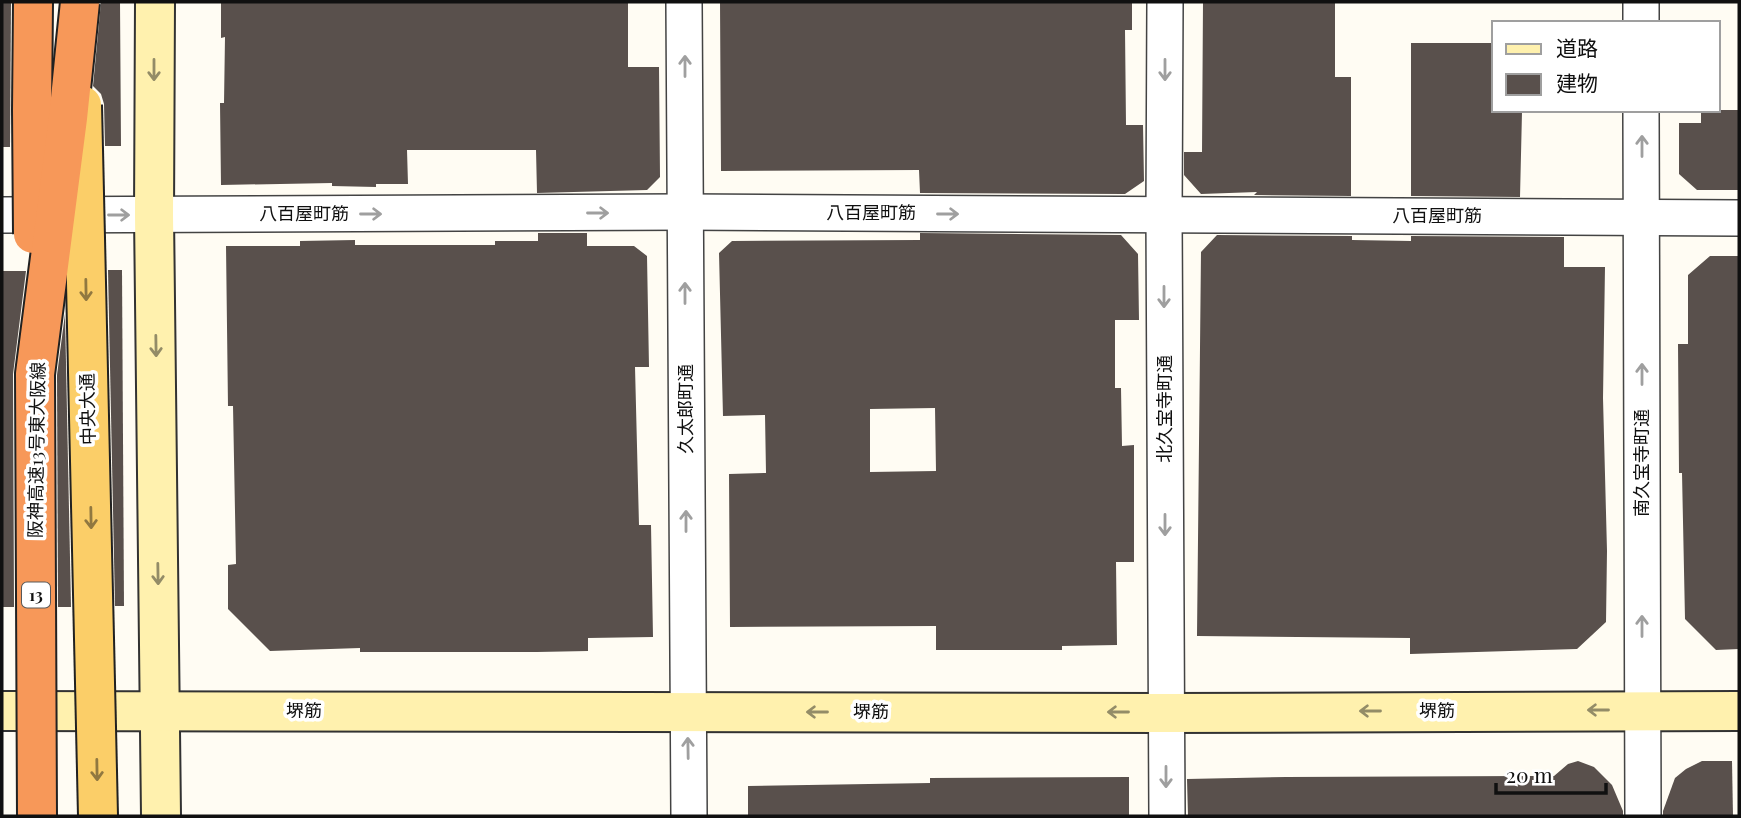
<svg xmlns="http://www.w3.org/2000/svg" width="1741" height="818" viewBox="0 0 1741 818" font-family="'Playfair Display','Noto Sans JP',serif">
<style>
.building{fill:#59504c;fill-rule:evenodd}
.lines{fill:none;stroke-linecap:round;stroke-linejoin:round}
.street-casing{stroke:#434343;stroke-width:38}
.secondary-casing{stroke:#323232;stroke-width:42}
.street{stroke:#fff;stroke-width:35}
.secondary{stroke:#fff1ae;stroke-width:38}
.primary-bridge-casing{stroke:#212121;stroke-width:42;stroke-linecap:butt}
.highway-bridge-casing{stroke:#212121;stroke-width:42;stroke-linecap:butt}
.primary-bridge{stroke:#fbce68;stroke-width:38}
.highway-bridge{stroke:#f79859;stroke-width:38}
.oneway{stroke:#9f9f9f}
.oneway2{stroke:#938c67}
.oneway3{stroke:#917840}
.labels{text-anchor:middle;stroke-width:7;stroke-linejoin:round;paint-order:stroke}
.shield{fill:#fff;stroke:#585858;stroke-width:2}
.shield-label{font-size:16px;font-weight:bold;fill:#101010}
.street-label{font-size:18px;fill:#101010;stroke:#fff}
</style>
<rect width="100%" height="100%" fill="#fffcf3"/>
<g class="building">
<path d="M2 2H11L10 147H2Z"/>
<path d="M101 2H120L121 146H105L104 104 101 94 93 86Z"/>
<path d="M221 2H628V67H659L660 177 647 190 537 193 536 150H407L408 184H376V187L332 186V183L221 185 220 103H224L225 37 221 38Z"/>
<path d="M720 2H1132V30H1125L1126 125H1143L1144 181 1125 194 920 193 919 170 721 171Z"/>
<path d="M1203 2H1335V77H1351V196L1254 195 1257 192 1201 194 1184 175V152H1202Z"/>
<path d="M1411 43H1494V112H1522L1520 197 1411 196Z"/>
<path d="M1701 110H1739V190H1697L1679 174V123H1701Z"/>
<path d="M538 233H587V246H634L647 256 649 367H635L639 525H651L653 637 588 638V651L537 652H360V648L270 651 228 609V565L236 564 233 406H228L226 246H300V241L355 240V245H495V241H538Z"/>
<path d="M920 233 1121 235 1138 254 1139 320H1115V388H1121L1122 446 1134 445V562H1116L1117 645 1062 646V650H936V626L730 627 729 474 766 473 765 415 723 416 719 253 732 241 920 240ZM935 408 936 471 870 472V409Z"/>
<path d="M1217 235 1352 236V240L1411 241V236L1564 237V267H1605L1603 398 1607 551 1606 622 1577 649 1410 654V638L1197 636 1201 252Z"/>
<path d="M1710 256H1739V649L1716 650 1685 619 1682 473H1679L1678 344H1688V275Z"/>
<path d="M108 270H122L124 606H115Z"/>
<path d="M2 271H26L13 374 14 607H2Z"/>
<path d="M65 314 71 607H58L57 375Z"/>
<path d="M1578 761 1594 767 1612 785 1623 811V816H1188L1187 779 1286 777 1554 776 1568 764Z"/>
<path d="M1702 761H1732L1733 816H1663V811L1675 778 1686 769Z"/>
<path d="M1129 777V816H748V786L930 783V778Z"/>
</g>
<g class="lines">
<defs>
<g id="street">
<path d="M684 2 689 816"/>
<path d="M1165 2 1164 215 1167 816"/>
<path d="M1641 2V23"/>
<path d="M1641 110 1643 816"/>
<path d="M2 215 685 212 1739 218"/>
</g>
<g id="secondary">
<path d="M155 2 154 215 161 816"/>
<path d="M2 711 1166 713 1739 711"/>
</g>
</defs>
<use href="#street" class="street-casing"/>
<use href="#secondary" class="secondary-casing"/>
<use href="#street" class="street"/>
<use href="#secondary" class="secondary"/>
<defs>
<path id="primary-bridge" d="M82 105 98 816"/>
<g id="highway-bridge">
<path d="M33 2 32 110 33 234"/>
<path d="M37 816 35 374 68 118 80 2"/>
</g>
</defs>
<use href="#primary-bridge" class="primary-bridge-casing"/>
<use href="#highway-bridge" class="highway-bridge-casing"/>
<use href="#primary-bridge" class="primary-bridge"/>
<use href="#highway-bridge" class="highway-bridge"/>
</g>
<defs><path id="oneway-shaft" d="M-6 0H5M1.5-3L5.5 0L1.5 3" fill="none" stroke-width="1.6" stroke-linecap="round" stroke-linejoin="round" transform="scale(1.75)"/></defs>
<g class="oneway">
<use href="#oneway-shaft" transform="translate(685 66) rotate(-90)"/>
<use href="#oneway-shaft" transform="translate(1165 70) rotate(90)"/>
<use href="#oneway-shaft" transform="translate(1642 146) rotate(-90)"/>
<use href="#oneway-shaft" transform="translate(598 213)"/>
<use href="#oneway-shaft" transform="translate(371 214)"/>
<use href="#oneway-shaft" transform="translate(948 214)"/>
<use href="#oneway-shaft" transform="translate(119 215)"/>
<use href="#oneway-shaft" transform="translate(685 293) rotate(-90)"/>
<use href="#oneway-shaft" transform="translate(1164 297) rotate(90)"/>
<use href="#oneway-shaft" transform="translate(1642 374) rotate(-90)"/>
<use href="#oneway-shaft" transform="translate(686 521) rotate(-90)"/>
<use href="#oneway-shaft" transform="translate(1165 525) rotate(90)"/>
<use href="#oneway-shaft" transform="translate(1642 626) rotate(-90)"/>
<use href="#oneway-shaft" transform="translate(688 748) rotate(-91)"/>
<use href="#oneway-shaft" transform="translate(1166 777) rotate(90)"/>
</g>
<g class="oneway2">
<use href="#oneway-shaft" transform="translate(154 70) rotate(90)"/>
<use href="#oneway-shaft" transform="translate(156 346) rotate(89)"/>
<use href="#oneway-shaft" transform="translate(158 574) rotate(89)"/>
<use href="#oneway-shaft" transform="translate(1598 710) rotate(-180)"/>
<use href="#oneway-shaft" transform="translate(1370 711) rotate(180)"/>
<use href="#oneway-shaft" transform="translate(817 712) rotate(-180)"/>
<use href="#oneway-shaft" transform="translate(1118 712) rotate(-180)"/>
</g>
<g class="oneway3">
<use href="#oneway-shaft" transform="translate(86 290) rotate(89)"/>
<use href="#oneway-shaft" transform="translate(91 518) rotate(89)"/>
<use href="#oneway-shaft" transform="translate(97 770) rotate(89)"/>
</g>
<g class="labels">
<rect class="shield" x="22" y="582.5" width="28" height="25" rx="5"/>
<g class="shield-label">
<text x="36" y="601">13</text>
</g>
<g class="street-label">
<text x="871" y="219">八百屋町筋</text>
<text x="304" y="220">八百屋町筋</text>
<text x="1437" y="222">八百屋町筋</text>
<text transform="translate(88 409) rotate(-91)" y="6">中央大通</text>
<text transform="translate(686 409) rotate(-90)" y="6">久太郎町通</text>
<text transform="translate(1165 409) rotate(-90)" y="6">北久宝寺町通</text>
<text transform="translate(37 450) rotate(-89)" y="6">阪神高速13号東大阪線</text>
<text transform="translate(1642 463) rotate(-90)" y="6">南久宝寺町通</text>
<text x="304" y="717">堺筋</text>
<text x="1437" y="717">堺筋</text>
<text x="871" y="718">堺筋</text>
</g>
</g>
<rect width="1741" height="818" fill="none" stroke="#101010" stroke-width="7"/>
<rect x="1492" y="21" width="228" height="91" fill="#ffffff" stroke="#9f9f9f" stroke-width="2"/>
<rect x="1506" y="44" width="35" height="10" fill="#fff1ae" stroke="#9f9f9f" stroke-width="2"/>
<text x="1556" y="56" font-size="21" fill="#101010">道路</text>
<rect x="1506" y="74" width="35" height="21" fill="#59504c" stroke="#9f9f9f" stroke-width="2"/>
<text x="1556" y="91" font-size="21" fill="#101010">建物</text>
<path d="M1496 783v10h110v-10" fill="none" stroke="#101010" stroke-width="3.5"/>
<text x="1506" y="783" font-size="21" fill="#101010" stroke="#ffffff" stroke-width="5" paint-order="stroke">20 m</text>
</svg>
